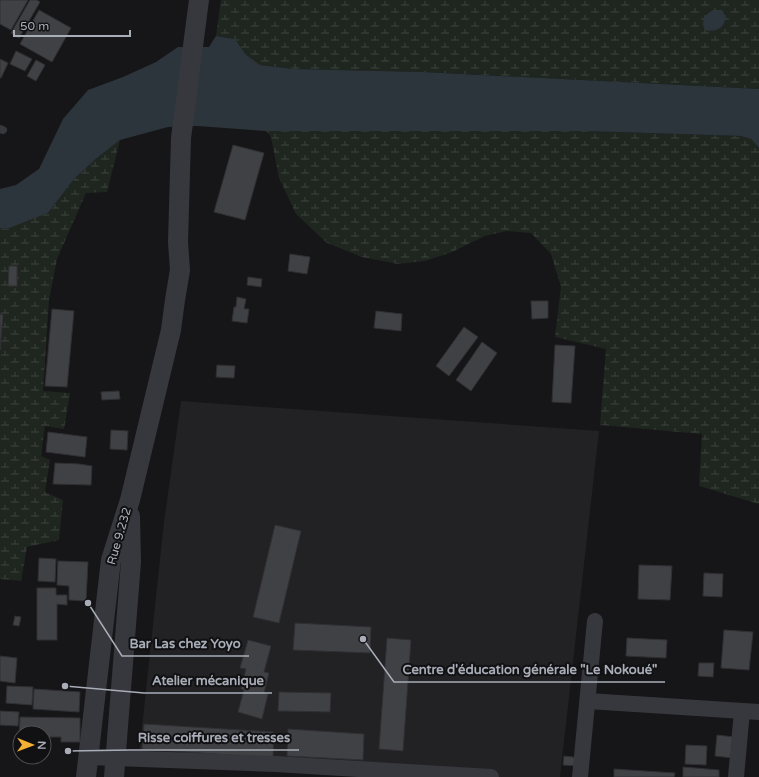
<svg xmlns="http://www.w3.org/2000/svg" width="759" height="777" viewBox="0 0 759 777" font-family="'Varela Round',sans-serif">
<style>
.built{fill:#222225}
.wetland{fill:url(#wetland-marsh)}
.water{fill:#2c353c}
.building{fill:#404145;stroke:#303034}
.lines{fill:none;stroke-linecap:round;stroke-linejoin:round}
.service{stroke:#37383d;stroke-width:8}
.minor{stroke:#37383d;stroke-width:16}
.tertiary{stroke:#37383d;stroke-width:20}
.labels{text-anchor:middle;stroke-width:4;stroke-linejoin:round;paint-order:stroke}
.street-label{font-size:12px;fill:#a8adb8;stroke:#111113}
.leader{fill:none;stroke:#a8adb8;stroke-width:1.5}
.callout-dot{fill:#a8adb8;stroke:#111113;stroke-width:1.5}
.callout-label{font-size:13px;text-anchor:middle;font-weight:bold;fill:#a8adb8;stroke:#111113;stroke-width:4;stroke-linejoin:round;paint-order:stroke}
</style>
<defs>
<pattern id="wetland-marsh" width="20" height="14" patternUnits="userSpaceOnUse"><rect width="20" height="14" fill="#1e261f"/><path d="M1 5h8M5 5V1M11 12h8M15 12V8" fill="none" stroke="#3c433d"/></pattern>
</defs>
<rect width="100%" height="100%" fill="#161618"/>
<path class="built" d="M181 401 599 431 560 777H500L139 756 164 522Z"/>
<g class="wetland">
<path d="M221 0H759V89L424 72 294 69 260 65 244 54 240 46 235 39 216 36Z"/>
<path d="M266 131H584L741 136 751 139 759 148V504L699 486 702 434 600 425 606 349 555 337 561 287 551 254 531 233 507 231 485 236 452 252 425 261 398 264 362 257 327 243 296 214 279 178 271 137Z"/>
<path d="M120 140 107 192 86 193 57 259 49 300 43 391 70 393 64 429 45 426 41 456 50 460 45 492 63 500 59 540 27 547 21 581 0 579V228L7 229 48 213 74 179 97 158Z"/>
</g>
<g class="water">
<path d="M713 10H722C731 23 718 34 705 30 700 22 705 14 713 10Z"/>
<path d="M216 36 235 39 240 46 245 54 260 65 294 69 423 72 759 89V148L751 139 741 136 584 131H266L197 126 168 127 120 140 97 158 74 179 48 213 7 229 0 228V189L16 185 39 169 63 119 88 90 123 77 156 62 178 47H209Z"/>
</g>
<g class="building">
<path d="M0 0H28L11 30 0 24Z"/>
<path d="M30 0H37L40 2 19 38 11 33Z"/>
<path d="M39 10 71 28 52 62 20 44Z"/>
<path d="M16 51 32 59 25 71 10 64Z"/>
<path d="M0 59 8 63 1 78H0Z"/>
<path d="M36 60 45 65 36 81 27 76Z"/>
<path d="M233 145 264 153 245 220 214 212Z"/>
<path d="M290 254 310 257 307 274 288 271Z"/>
<path d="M9 266H17V286H8Z"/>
<path d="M248 277 262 279 261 287 247 285Z"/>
<path d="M237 297 246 299 244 309H249L247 323 232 321 234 307H236Z"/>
<path d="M531 301H548V318L532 319Z"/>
<path d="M52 309 74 311 67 387 45 386Z"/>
<path d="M376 311 402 314 401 331 374 328Z"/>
<path d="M0 314 3 315 0 350Z"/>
<path d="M464 327 478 337 449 376 436 366Z"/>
<path d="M482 342 497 353 471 391 456 380Z"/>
<path d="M555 345 575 346 571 403 552 402Z"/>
<path d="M217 365 235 366 234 378 216 377Z"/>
<path d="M119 391 120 399 102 400 101 392Z"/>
<path d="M111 430 128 431 127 450 110 449Z"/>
<path d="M48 432 87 437 85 457 46 452Z"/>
<path d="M55 463 79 464 92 466 91 485 53 484Z"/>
<path d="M275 525 301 531 279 623 253 617Z"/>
<path d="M39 558 56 559 55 582 38 581Z"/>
<path d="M58 561 88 562 86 601 69 600V586L57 585Z"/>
<path d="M639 565 672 566 670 600 638 599Z"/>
<path d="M704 573 723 574 722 597 703 596Z"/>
<path d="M37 588H56V595H67V605L57 604V640H37Z"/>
<path d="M15 616 21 617 19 626 13 625Z"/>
<path d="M295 623 371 627 370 653 293 650Z"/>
<path d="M724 630 753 632 749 670 721 668Z"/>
<path d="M387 638 411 640 403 751 379 749Z"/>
<path d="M627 638 667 640 666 658 626 656Z"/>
<path d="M248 640 271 646 264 672 269 673 264 693 268 694 262 719 238 712 244 690 241 689 246 669 240 668Z"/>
<path d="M0 656 17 658 15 683 0 681Z"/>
<path d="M699 663H714L713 677 698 676Z"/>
<path d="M7 686 33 687 32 705 6 703Z"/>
<path d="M34 689 80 692 79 712 33 709Z"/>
<path d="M279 692 331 693 330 712 278 711Z"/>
<path d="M0 711 19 712 18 726 0 725Z"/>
<path d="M20 717 80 718V742H61V737H44V733H20L19 741Z"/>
<path d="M144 724 274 732 273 758 142 749Z"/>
<path d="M288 729 364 734 363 760 287 756Z"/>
<path d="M717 735 734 737 733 758 715 756Z"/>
<path d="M686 745 707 746 706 765 685 764Z"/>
<path d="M564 756 581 758 580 766 563 765Z"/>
<path d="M683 767 719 770V777H683Z"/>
<path d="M614 769 675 773 674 777H614Z"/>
</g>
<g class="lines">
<path class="service" d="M0 129 3 130"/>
<g class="minor">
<path d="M588 701 759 712"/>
<path d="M88 757 275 764 491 777"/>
<path d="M580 777 595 621"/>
<path d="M736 777 742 711"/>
</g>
<g class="tertiary">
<path d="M86 777 111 560 130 500 171 330 175 300 180 270 178 242 181 138 199 0"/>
<path d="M114 777 131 562 130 516"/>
</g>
</g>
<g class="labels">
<g class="street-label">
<text transform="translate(119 536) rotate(-74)" y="4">Rue 9.232</text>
</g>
</g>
<path class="leader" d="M88 603L122 656H249M363 639L394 682H665M65 686L144 693H272M68 751L130 750H299"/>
<g class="callout-dot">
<circle cx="88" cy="603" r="4"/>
<circle cx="363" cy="639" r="4"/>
<circle cx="65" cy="686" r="4"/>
<circle cx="68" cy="751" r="4"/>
</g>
<g class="callout-label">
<text x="185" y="648">Bar Las chez Yoyo</text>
<text x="530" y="674">Centre d'éducation générale "Le Nokoué"</text>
<text x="208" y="685">Atelier mécanique</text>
<text x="214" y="742">Risse coiffures et tresses</text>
</g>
<g transform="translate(32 745) rotate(91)"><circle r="19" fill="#111113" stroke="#4d4f55"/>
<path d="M0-3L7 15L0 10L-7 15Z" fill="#f2b134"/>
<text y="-6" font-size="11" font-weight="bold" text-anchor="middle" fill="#a8adb8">N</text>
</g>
<path d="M14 30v6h116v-6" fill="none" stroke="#a8adb8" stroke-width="2"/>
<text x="20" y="30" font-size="12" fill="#a8adb8" stroke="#111113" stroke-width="3" paint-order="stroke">50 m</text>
</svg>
